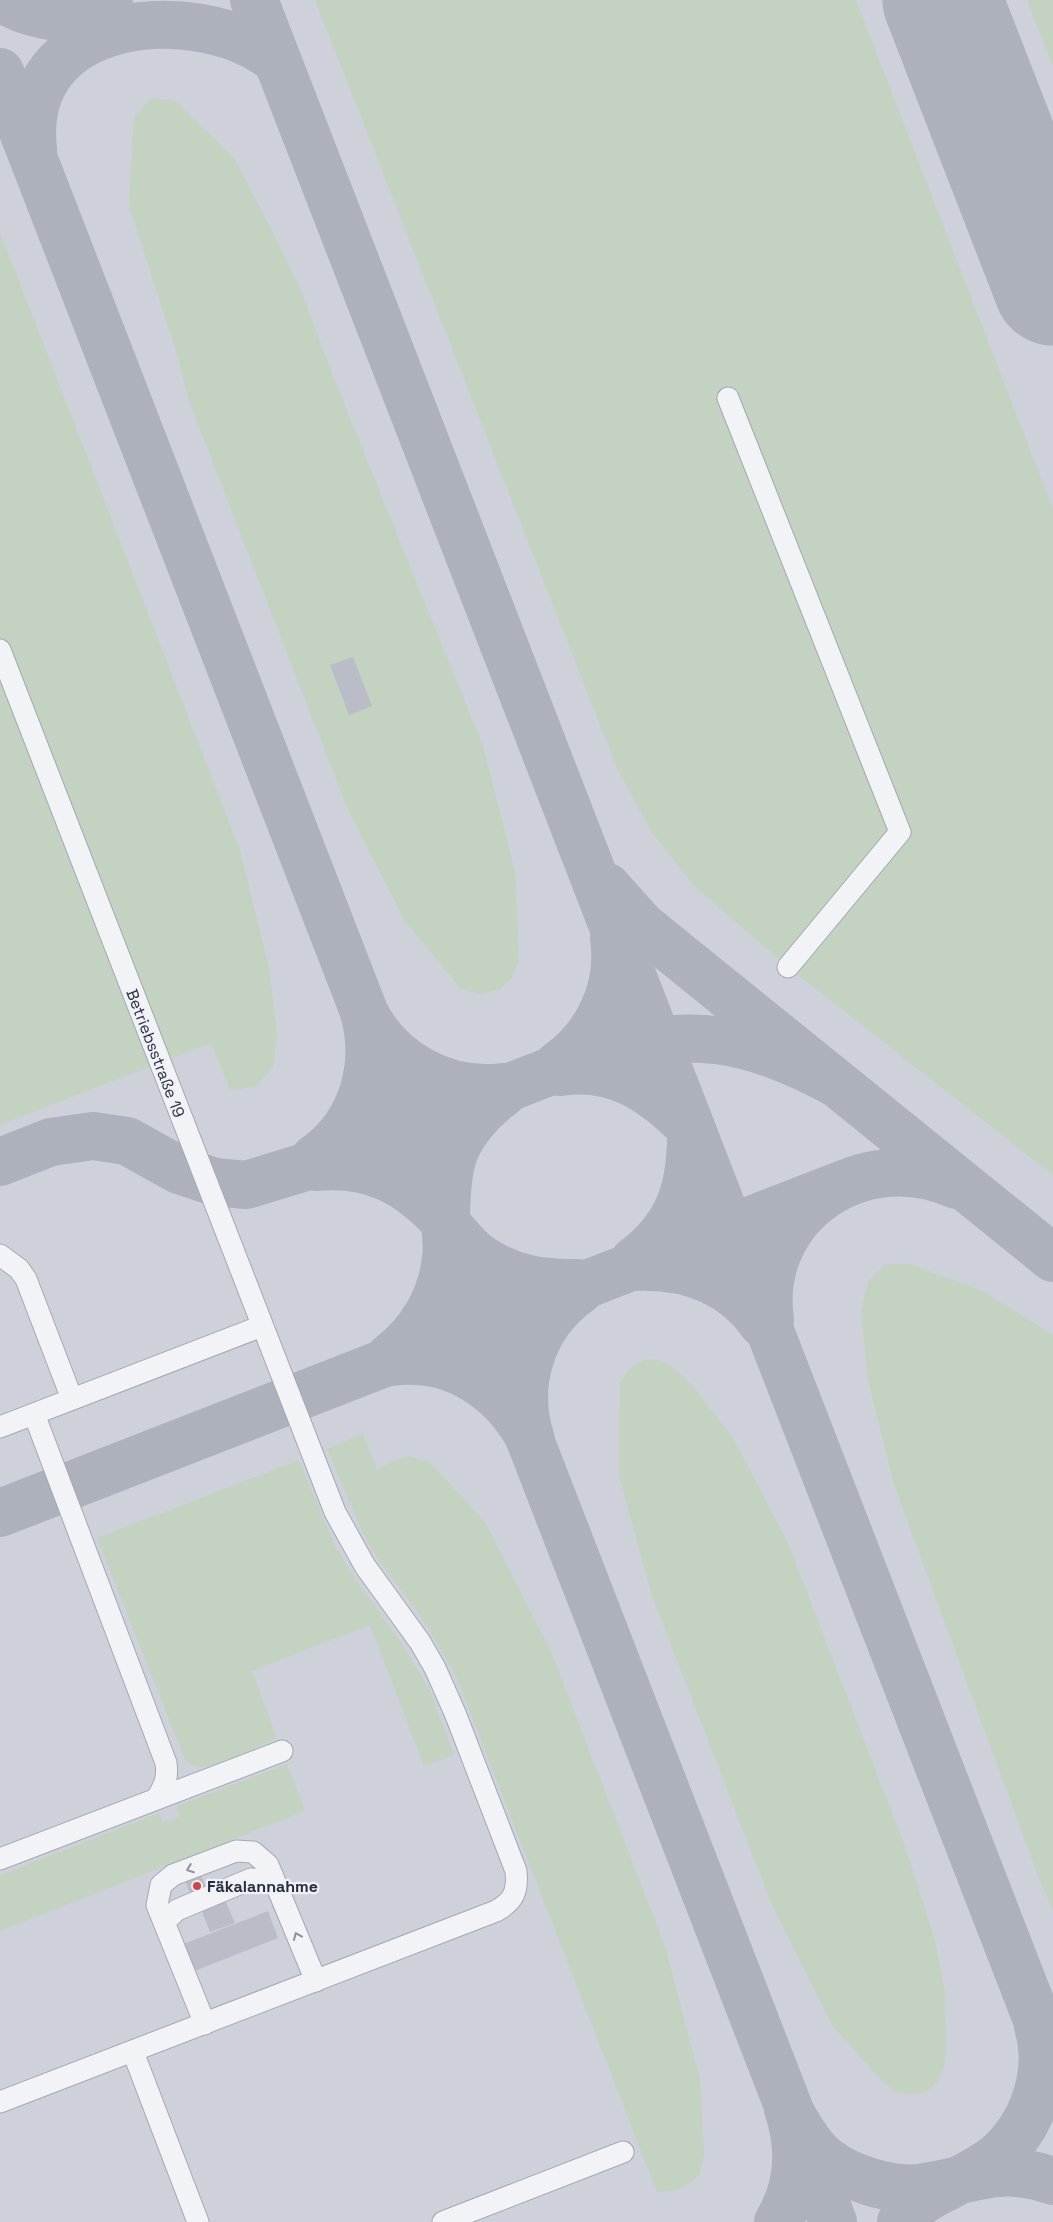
<svg xmlns="http://www.w3.org/2000/svg" width="1053" height="2222" viewBox="0 0 1053 2222" font-family="'Space Grotesk',sans-serif">
<style>
.built{fill:#ced1da}
.grass{fill:#c3d2c1}
.lines{fill:none;stroke-linecap:round;stroke-linejoin:round}
.taxiway{stroke:#acb1bc;stroke-width:48}
.runway{stroke:#acb1bc;stroke-width:119}
.building{fill:#babdc8}
.minor-casing{stroke:#a5a8b2;stroke-width:23}
.minor{stroke:#f2f3f7;stroke-width:21}
.oneway{stroke:#8e909b}
.poi-dot{fill:#ca474c;stroke:#eff1f6;stroke-width:2}
.labels{text-anchor:middle;stroke-width:4.5;stroke-linejoin:round;paint-order:stroke}
.street-label{font-size:16px;fill:#292e3f;stroke:#eff1f6}
.poi-label{font-size:16px;font-weight:bold;fill:#292e3f;stroke:#eff1f6;text-anchor:start}
</style>
<rect width="100%" height="100%" fill="#dfe2e8"/>
<rect class="built" x="0" y="0" width="1053" height="2222"/>
<g class="grass">
<path d="M315 0H856L1053 509V1175L788 967 695 887 650 830 617 768Z"/>
<path d="M1027 0H1053V66Z"/>
<path d="M151 98 176 101 234 158 280 246 302 293 333 376 483 746 515 871 519 960 513 977 499 990 479 994 461 989 405 921 348 810 272 615 189 401 176 351 129 206 134 117Z"/>
<path d="M0 232 240 850 269 968 277 1034 273 1067 256 1087 230 1090 211 1043 0 1125Z"/>
<path d="M886 1264H910L983 1291 1053 1335V1909L1041 1884 894 1485 868 1380 861 1312 868 1282Z"/>
<path d="M654 1359 668 1364 679 1373 696 1390 733 1438 788 1543 906 1849 935 1940 945 1993 946 2052 944 2067 939 2079 928 2091 907 2095 893 2090 877 2076 832 2025 772 1905 652 1596 619 1476V1424L620 1383 630 1368 644 1360Z"/>
<path d="M363 1433 377 1470 394 1460 410 1456 430 1462 485 1522 550 1649 665 1946 700 2079 704 2156 699 2175 690 2183 675 2191 657 2192 456 1676 422 1618 379 1561 362 1531 327 1449Z"/>
<path d="M299 1460 335 1546 356 1580 400 1641 430 1691 454 1755 424 1766 370 1625 252 1671 277 1738 218 1765 200 1767 186 1762 97 1538Z"/>
<path d="M287 1764 305 1811 0 1931V1875L159 1813 163 1823 180 1816 177 1806Z"/>
</g>
<g class="lines">
<g class="taxiway">
<path d="M4 0C37 19 75 22 111 11"/>
<path d="M254 0 1053 2061"/>
<path d="M0 72 833 2222"/>
<path d="M33 149C18 13 194 0 271 56"/>
<path d="M607 887 641 925 679 956 1053 1258"/>
<path d="M558 1065C598 1037 621 988 614 939"/>
<path d="M560 1072C616 1064 653 1090 691 1128 692 1185 681 1226 634 1261"/>
<path d="M314 1159C362 1126 379 1067 364 1012 390 1064 446 1094 503 1087"/>
<path d="M0 1162 51 1142 93 1136 127 1141 179 1170 215 1182 246 1185 302 1168 595 1054C688 1026 749 1036 834 1082"/>
<path d="M316 1167C372 1162 409 1182 446 1223 457 1235 467 1249 480 1258 511 1279 542 1284 578 1283"/>
<path d="M636 1267C687 1265 733 1281 763 1324"/>
<path d="M770 1320C755 1215 862 1142 956 1185"/>
<path d="M390 1357C422 1333 442 1297 446 1258 448 1246 445 1235 446 1223 446 1204 447 1181 451 1163 457 1136 481 1109 502 1094"/>
<path d="M392 1362C453 1354 503 1388 531 1440 513 1385 531 1325 579 1291"/>
<path d="M0 1513 841 1185"/>
<path d="M778 2222C799 2187 801 2148 788 2109 799 2127 810 2148 827 2161 849 2178 891 2191 918 2188 970 2182 997 2161 1053 2181"/>
<path d="M901 2222C918 2197 943 2190 967 2176 976 2171 987 2165 996 2158 1033 2127 1052 2072 1038 2026"/>
</g>
<path class="runway" d="M942 0 1053 286"/>
</g>
<g class="building">
<path d="M353 657 372 706 349 715 330 665Z"/>
<path d="M196 1862 213 1905 225 1900 235 1923 210 1932 201 1909 197 1911 180 1868Z"/>
<path d="M268 1911 278 1938 192 1972 181 1945Z"/>
</g>
<g class="lines">
<defs>
<g id="minor">
<path d="M728 398 900 832 788 967"/>
<path d="M0 650 335 1512 365 1566 420 1642 435 1668 455 1713 516 1871C518 1891 514 1901 496 1911L0 2102"/>
<path d="M0 1255 19 1269 26 1279 72 1399"/>
<path d="M34 1414 166 1763C168 1778 165 1785 157 1798"/>
<path d="M0 1427 262 1326"/>
<path d="M0 1859 282 1751"/>
<path d="M164 1922 177 1910 251 1879 274 1880"/>
<path d="M205 2024 157 1905 161 1885 173 1875 236 1851 253 1852 268 1865 316 1981"/>
<path d="M133 2052 198 2222"/>
<path d="M443 2222 623 2152"/>
</g>
</defs>
<use href="#minor" class="minor-casing"/>
<use href="#minor" class="minor"/>
</g>
<defs><path id="oneway-chevron" d="M-2-3.5L2.5 0L-2 3.5" fill="none" stroke-width="1.6" stroke-linecap="round" stroke-linejoin="round" transform="scale(1.25)"/></defs>
<g class="oneway">
<use href="#oneway-chevron" transform="translate(190 1869) rotate(159)"/>
<use href="#oneway-chevron" transform="translate(297 1936) rotate(-113)"/>
</g>
<circle class="poi-dot" cx="197" cy="1886" r="5"/>
<g class="labels">
<g class="street-label">
<text transform="translate(156 1053) rotate(69)" y="6">Betriebsstraße 19</text>
</g>
<g class="poi-label">
<text x="207" y="1892">Fäkalannahme</text>
</g>
</g>
</svg>
